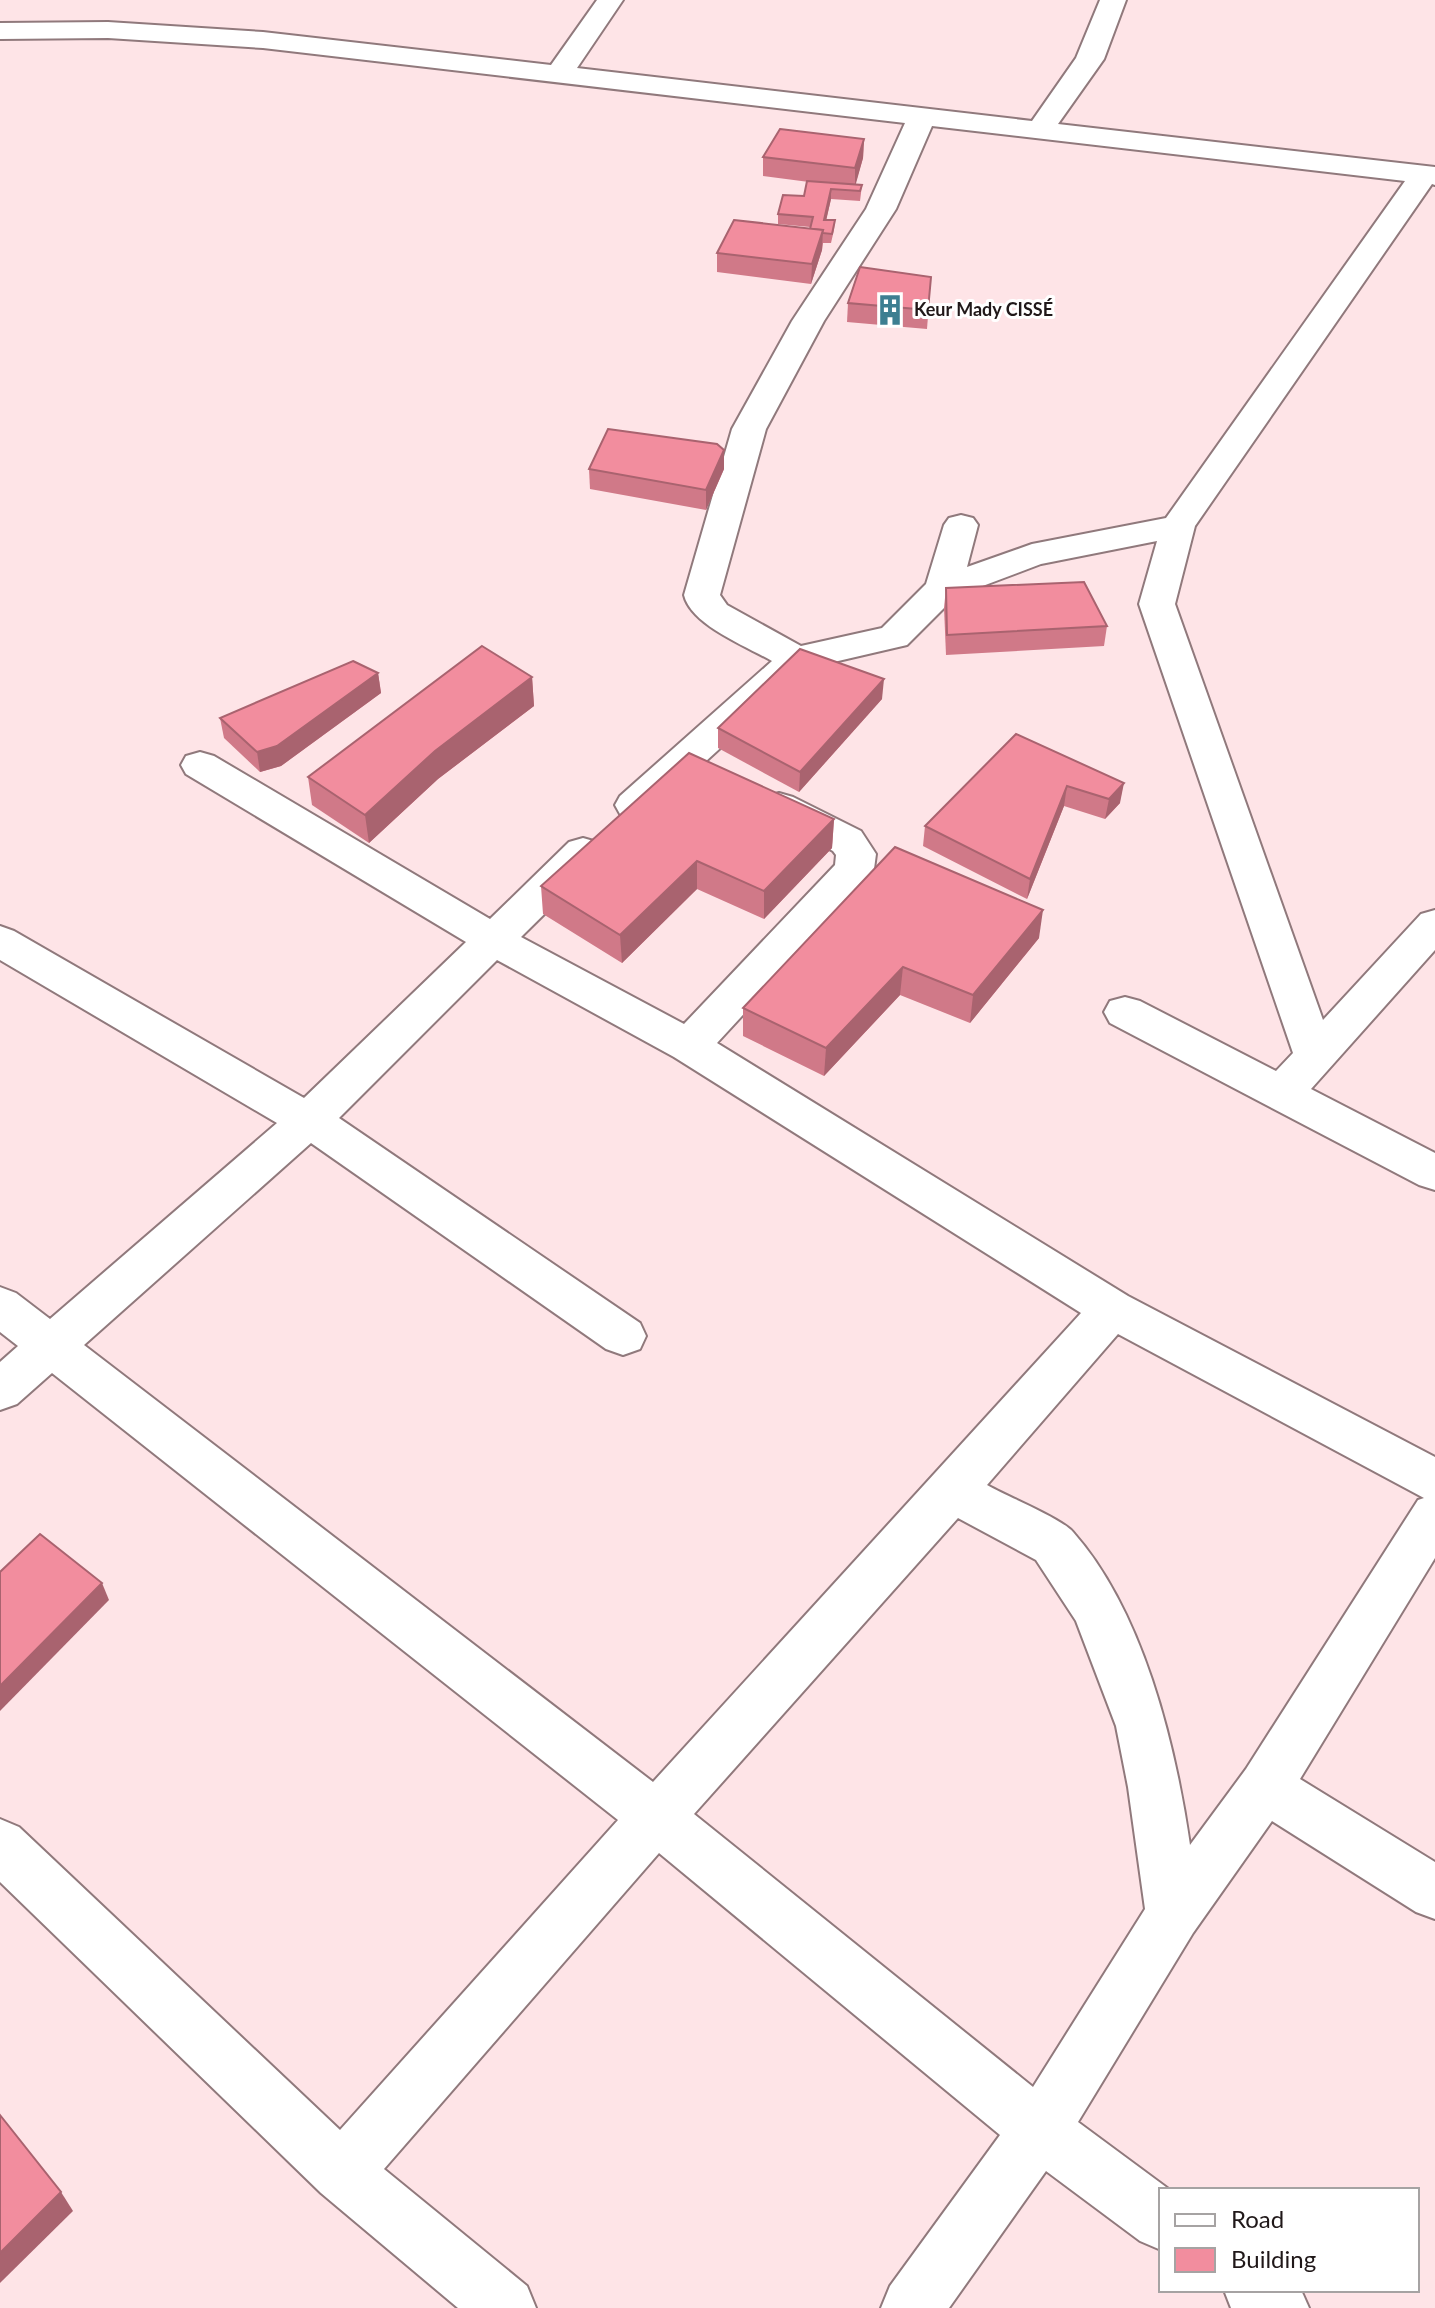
<svg xmlns="http://www.w3.org/2000/svg" width="1435" height="2308" viewBox="0 0 1435 2308" font-family="Lato,sans-serif">
<style>
.lines{fill:none;stroke-linecap:round;stroke-linejoin:round}
.minor-casing{stroke:#90797c;stroke-width:4}
.minor{fill:#fff;fill-rule:evenodd}
.wall{fill:#d07988}
.shaded-wall{fill:#a9636f}
.building{fill:#f28d9e;stroke:#a9636f;stroke-width:2}
.labels{text-anchor:middle;stroke-width:6;stroke-linejoin:round;paint-order:stroke}
.far-poi-label{font-size:18px;font-weight:bold;fill:#201819;stroke:#fff;text-anchor:start}
</style>
<rect width="100%" height="100%" fill="#fee4e7"/>
<g class="lines">
<defs>
<g id="minor">
<path d="M597 0H623L577 68 1032 121 1076 58 1100 0H1126L1104 59 1058 124 1435 167V185L1432 184 1195 526 1175 604 1323 1020 1421 914 1435 910V950L1311 1089 1435 1153V1190L1419 1185 1110 1023 1104 1012 1110 1001 1125 997 1140 1001 1276 1071 1293 1053 1139 604 1157 541 1041 564 956 596 907 645 808 668 648 814 634 818 620 814 615 805 620 796 772 661C746 646 691 625 684 595L732 429 792 321 866 209 905 123 263 48 108 38 0 39V23L108 22 263 32 551 65ZM932 126 1405 181 1166 518 1032 544 967 567 978 525 973 518 961 515 949 518 944 525 926 584 882 628 801 646 727 605 720 595 766 429 824 321 896 209Z"/>
<path d="M200 752 214 756 490 919 569 842 583 838 597 842 603 852 597 862 521 937 684 1024 835 865 836 855 833 851 765 815 760 806 765 797 779 793 793 797 861 831 876 854 874 869 868 879 717 1043 1128 1296 1435 1457V1558L1300 1779 1435 1862V1919L1416 1912 1272 1821 1193 1933 1078 2122 1170 2190H1161V2250L1140 2241 1046 2171 949 2308H881L890 2286 1000 2135 659 1853 384 2169 527 2286 536 2308H458L321 2193 0 1882V1819L19 1827 340 2130 618 1820 52 1373 17 1404 0 1410V1362L18 1346 0 1332V1287L16 1293 50 1319 277 1123 0 960V926L14 931 304 1098 466 942 186 774 181 765 186 756ZM497 960 674 1057 1081 1313 653 1782 84 1345 311 1143 606 1349 623 1355 640 1349 646 1336 640 1323 339 1118ZM1118 1334 1424 1498 1418 1500 1246 1769 1190 1845C1175 1743 1143 1611 1073 1532 1061 1518 1006 1496 987 1485ZM958 1518 1036 1560 1076 1621 1116 1726 1128 1787 1145 1909 1033 2087 694 1814Z"/>
<path d="M1224 2290H1301L1309 2308H1231Z"/>
</g>
</defs>
<use href="#minor" class="minor-casing"/>
<use href="#minor" class="minor"/>
</g>
<g class="wall">
<path d="M864 139 863 158 855 185H862L860 201 831 199 826 220H835L834 230 831 243H823L822 250 811 284 717 272V253L810 229V227L778 224V214L804 196 809 182 763 176V157Z"/>
<path d="M931 277 927 329 847 322 848 303Z"/>
<path d="M589 469H724L706 510 590 489Z"/>
<path d="M946 588 1107 626 1104 646 946 655 944 608Z"/>
<path d="M378 673 381 693 281 766 260 772 224 738 220 718Z"/>
<path d="M532 677 534 706 438 779 369 843 312 805 308 777Z"/>
<path d="M882 699 799 792 718 748V728Z"/>
<path d="M1016 734 1120 803 1105 819 1064 806 1027 899 923 846 925 826Z"/>
<path d="M834 819 832 848 764 919 697 889 622 963 543 914 541 886Z"/>
<path d="M895 847 1039 938 970 1023 900 995 824 1076 743 1036V1008Z"/>
</g>
<g class="shaded-wall">
<path d="M864 139 863 158 855 187V168Z"/>
<path d="M831 189V199L824 230V220Z"/>
<path d="M823 230 822 250 811 284 812 264Z"/>
<path d="M724 450V469L706 510V490Z"/>
<path d="M378 673 381 693 281 766 260 772 257 752Z"/>
<path d="M532 677 534 706 438 779 369 843 365 815 435 751Z"/>
<path d="M884 679 882 699 799 792 800 772Z"/>
<path d="M1124 783 1120 803 1105 819 1109 799Z"/>
<path d="M1067 786 1064 806 1027 899 1030 879Z"/>
<path d="M834 819 832 848 764 919V891Z"/>
<path d="M697 861V889L622 963 620 935Z"/>
<path d="M1043 910 1039 938 970 1023 973 995Z"/>
<path d="M903 967 900 995 824 1076 826 1048Z"/>
<path d="M102 1583 109 1600 0 1711V1686Z"/>
<path d="M61 2192 73 2211 0 2283V2253Z"/>
</g>
<g class="building">
<path d="M780 129 864 139 855 168 763 157Z"/>
<path d="M807 181 862 185 860 191 831 189 824 220H835L832 234 822 233 823 230 810 229 813 217 778 214 783 195 804 196Z"/>
<path d="M734 220 823 230 812 264 717 253Z"/>
<path d="M860 267 931 277 928 310 848 303Z"/>
<path d="M608 429 717 444 724 450 706 490 589 469Z"/>
<path d="M1084 582 1107 626 947 635 946 588Z"/>
<path d="M482 646 532 677 435 751 365 815 308 777Z"/>
<path d="M800 649 884 679 800 772 718 728Z"/>
<path d="M353 661 378 673 277 746 257 752 220 718Z"/>
<path d="M1016 734 1124 783 1109 799 1067 786 1030 879 925 826Z"/>
<path d="M689 753 834 819 764 891 697 861 620 935 541 886Z"/>
<path d="M895 847 1043 910 973 995 903 967 826 1048 743 1008Z"/>
<path d="M40 1534 102 1583 0 1686V1572Z"/>
<path d="M0 2115 61 2192 0 2253Z"/>
</g>
<defs>
<symbol id="building-bare" viewBox="-9 -9 18 18"><path d="M-4-6H4V6H1V3H-1V6H-4ZM-2.5-4.3h1.7v1.8h-1.7ZM.8-4.3h1.7v1.8H.8ZM-2.5-1h1.7V.8h-1.7ZM.8-1h1.7V.8H.8Z" fill="#3d7e91" stroke="#fff" stroke-width="2.5" paint-order="stroke"/></symbol>
</defs>
<g fill-rule="evenodd">
<use href="#building-bare" x="868" y="288" width="44" height="44"/>
</g>
<g class="labels">
<g class="far-poi-label">
<text x="914" y="316">Keur Mady CISSÉ</text>
</g>
</g>
<rect x="1159" y="2188" width="260" height="104" fill="#ffffff" stroke="#a6a3a3" stroke-width="2"/>
<rect x="1175" y="2214" width="40" height="12" fill="#ffffff" stroke="#a6a3a3" stroke-width="2"/>
<text x="1231" y="2228" font-size="24" fill="#201819">Road</text>
<rect x="1175" y="2248" width="40" height="24" fill="#f28d9e" stroke="#a6a3a3" stroke-width="2"/>
<text x="1231" y="2268" font-size="24" fill="#201819">Building</text>
</svg>
